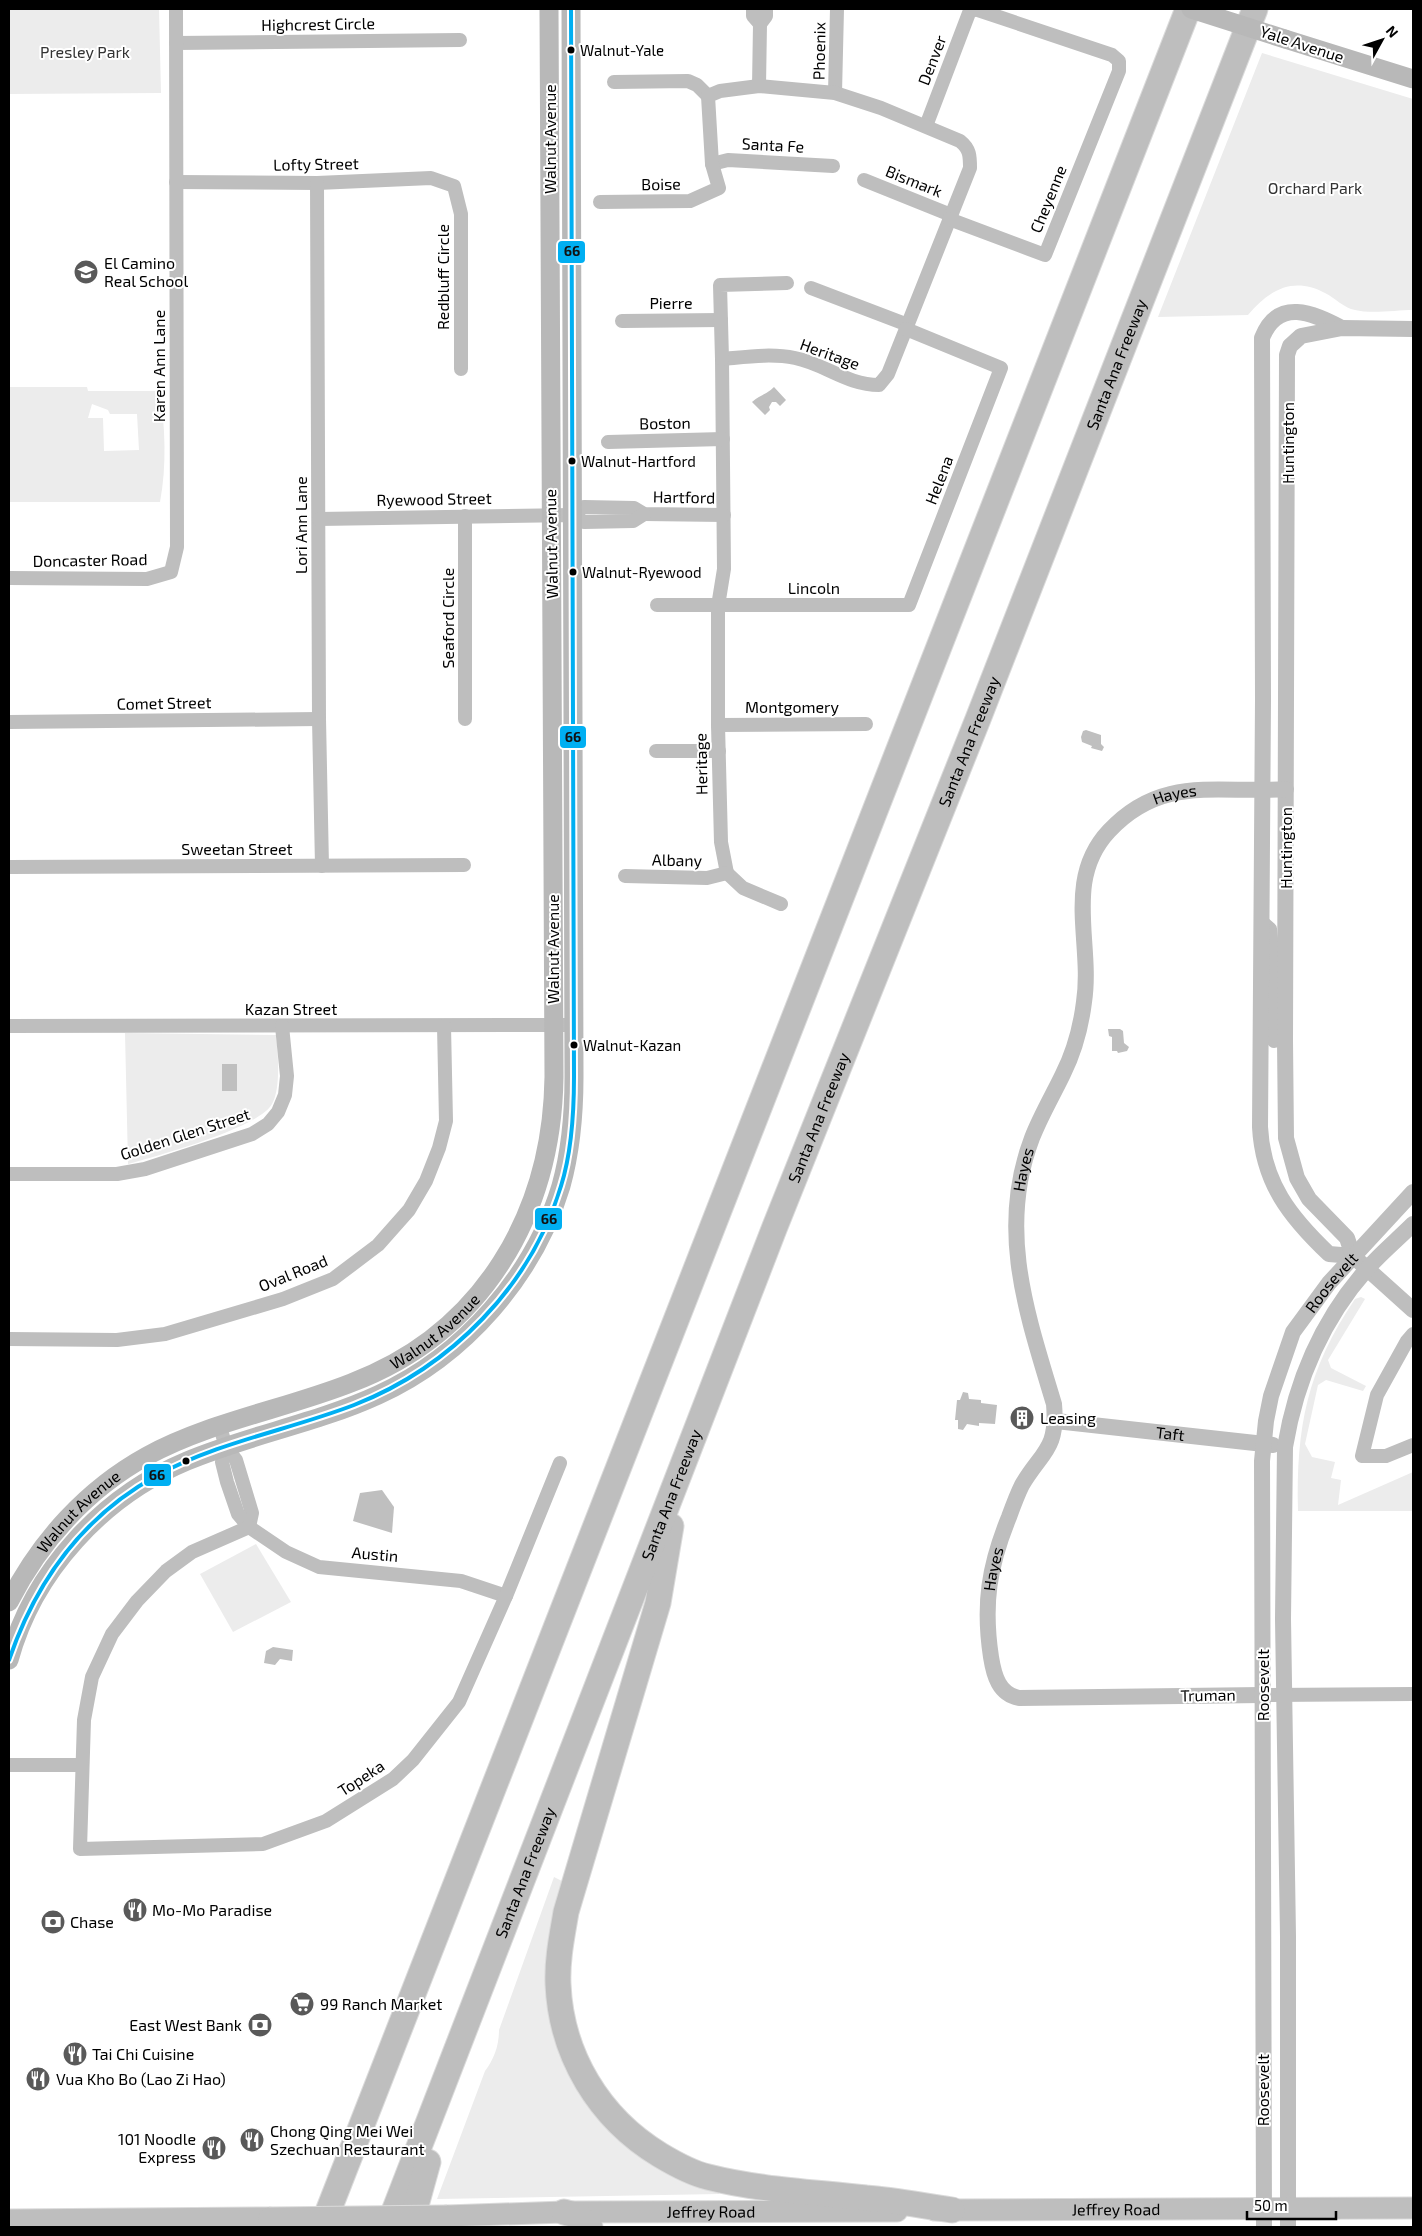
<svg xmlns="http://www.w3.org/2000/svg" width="1422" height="2236" viewBox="0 0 1422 2236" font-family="'Exo 2',sans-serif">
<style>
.green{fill:#ececec;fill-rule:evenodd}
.water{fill:#bfbfbf}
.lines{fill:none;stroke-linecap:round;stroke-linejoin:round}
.primary-casing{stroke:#dbdbdb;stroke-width:23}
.motorway-casing{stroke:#dbdbdb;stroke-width:27}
.minor{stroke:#bebebe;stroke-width:14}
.tertiary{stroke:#bebebe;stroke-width:16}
.secondary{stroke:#b8b8b8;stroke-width:19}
.primary{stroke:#bebebe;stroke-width:21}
.motorway{stroke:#bebebe;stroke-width:25}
.primary-bridge-casing{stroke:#dbdbdb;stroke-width:23;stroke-linecap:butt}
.secondary-bridge{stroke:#b8b8b8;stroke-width:19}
.primary-bridge{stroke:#bebebe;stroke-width:21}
.bus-1-casing{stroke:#fff;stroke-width:8}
.bus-1{stroke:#00aff2;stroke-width:4}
.bus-dot{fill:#000;stroke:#fff;stroke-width:2}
.labels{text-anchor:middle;stroke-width:4;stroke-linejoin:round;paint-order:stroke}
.bus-label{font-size:15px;fill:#000;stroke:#fff;text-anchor:start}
.street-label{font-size:16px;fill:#000;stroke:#fff}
.park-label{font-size:16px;fill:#333;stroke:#fff}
.poi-label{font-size:16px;fill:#000;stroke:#fff;text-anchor:start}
.line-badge{stroke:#fff;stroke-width:2}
.pale-badge-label{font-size:14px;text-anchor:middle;font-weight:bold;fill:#111}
</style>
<rect width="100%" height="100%" fill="#fff"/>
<g class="green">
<path d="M9 9H159L161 93 9 94Z"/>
<path d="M1262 53 1413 99V310C1397 310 1371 314 1355 310 1344 308 1335 298 1325 293 1293 276 1269 290 1248 315L1158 317Z"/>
<path d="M9 387H87L88 391H160C165 426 167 466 160 502H9ZM92 404 108 410 110 414H137L139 450 104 451 103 418H88Z"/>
<path d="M125 1033 276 1035C278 1053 281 1088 272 1104 259 1128 157 1156 128 1164Z"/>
<path d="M1361 1297 1365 1299 1328 1360 1331 1368 1366 1386 1363 1391 1326 1380 1318 1385 1305 1444 1312 1457 1335 1462 1331 1478 1341 1480 1338 1505 1413 1472V1511H1298C1296 1427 1307 1370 1355 1299Z"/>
<path d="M256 1544 291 1602 233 1632 200 1574Z"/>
<path d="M554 1877 566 1883 553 1936 584 2094 717 2189 719 2194 437 2199 485 2071C494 2059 499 2046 499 2030Z"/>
</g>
<g class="water">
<path d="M774 387 786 400 780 406 776 402H772L769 407 770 410 765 415 752 402C761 394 766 395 774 387Z"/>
<path d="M1086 730 1101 735V744L1104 747 1102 751 1091 748 1092 746 1082 742 1081 737 1083 731Z"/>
<path d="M1108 1029H1120L1123 1031 1124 1043 1129 1047 1127 1051 1118 1053 1117 1051H1112V1037L1109 1036Z"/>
<rect x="222" y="1064" width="15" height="27"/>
<path d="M963 1392 968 1393 969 1399 981 1400V1403L997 1405 995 1424 979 1423V1426L967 1424 963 1430 958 1429V1420H955L957 1400H960Z"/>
<path d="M382 1490 394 1507 392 1533 353 1521 360 1493Z"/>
<path d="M273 1647 293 1650 292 1661 280 1659 275 1665 264 1663 266 1651Z"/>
</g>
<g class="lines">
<defs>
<g id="primary">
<path id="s5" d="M935 2210 1413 2208"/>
<path id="s6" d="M447 2216 564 2212 897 2211"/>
<path d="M9 2220 269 2218"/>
</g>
<g id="motorway">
<path d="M671 1526 658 1603 566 1912C562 1936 557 1959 558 1984 561 2055 599 2118 660 2155 675 2164 691 2173 708 2177 759 2190 813 2192 866 2198 894 2200 923 2206 952 2210"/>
<path d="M564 2212 579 2216 590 2227"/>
<path d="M322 2227 1188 9"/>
<path id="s7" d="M388 2227 774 1229 978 719 1255 9"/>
<path d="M410 2227 428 2162"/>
</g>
</defs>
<use href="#primary" class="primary-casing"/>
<use href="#motorway" class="motorway-casing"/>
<g class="minor">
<path d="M753 9V16L760 24"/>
<path d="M176 43 460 40"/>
<path d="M614 82 688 81 697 85 708 96"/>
<path d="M759 86 760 24 766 16V9"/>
<path d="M835 93 837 9"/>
<path d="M926 126 969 13 974 9"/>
<path d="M712 164 728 160 833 166"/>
<path d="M864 180 951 215"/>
<path d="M176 182 317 183 431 178 454 186 461 214V369"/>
<path d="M317 183 319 719 322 866"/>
<path d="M600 202 690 201 719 188 712 164 708 96 720 91 759 86 835 93 881 108 960 141C970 149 970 156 970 168L888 374 879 385C847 385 825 364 795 358 771 353 745 357 722 359L724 569 718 606V725L721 842 727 873"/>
<path d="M949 219 1045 255 1119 71V61L1112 55 975 9"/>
<path d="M811 288 908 325"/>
<path d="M622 321 721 320"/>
<path d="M722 359 720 285 787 283"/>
<path d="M608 442 723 439"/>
<path d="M572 515 584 507 634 508 644 514 724 515"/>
<path d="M465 516V719"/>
<path d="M319 519 572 515 584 522 633 521 644 514"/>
<path d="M9 578 147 579 171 572 177 547 176 9"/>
<path d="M657 605H909L1001 368 906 329"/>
<path d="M9 722 319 719"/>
<path d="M718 725 866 724"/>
<path d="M656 751H719"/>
<path d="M9 867 464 865"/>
<path d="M727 873 743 888 781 904"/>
<path d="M625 876 707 878 727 873"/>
<path d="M1261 921 1270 929 1273 958 1274 1041"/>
<path d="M9 1026 574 1025"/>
<path d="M9 1174H117L145 1169 252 1134 268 1124 278 1112 285 1095 287 1076 282 1026"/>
<path d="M1413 1334 1407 1341 1377 1395 1362 1456H1386L1413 1445"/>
<path d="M9 1339 117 1340 165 1334 283 1299 333 1279 378 1245 409 1210 426 1181 439 1148 446 1121 444 1026"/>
<path d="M220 1427 226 1447 236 1460 246 1493 252 1513 249 1527"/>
<path d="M226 1447 222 1462 227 1482 238 1514 249 1527 286 1552 319 1567 461 1581 506 1596"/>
<path d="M249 1527 192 1552 166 1571 137 1601 112 1634 92 1677 84 1720 80 1849 263 1844 326 1821 393 1779 413 1760 459 1702 506 1596 560 1463"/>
<path d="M1263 1695 1413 1694"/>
<path d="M9 1765H82"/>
</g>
<g class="tertiary">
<path d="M1342 328C1313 313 1278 297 1262 338L1263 700 1260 1127C1263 1183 1290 1217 1329 1254L1353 1256"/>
<path d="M1413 329 1342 328 1301 336 1290 346 1287 355 1285 1041 1286 1138 1297 1178 1309 1199 1347 1238 1353 1256 1413 1310"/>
<path id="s1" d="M1056 1421 1273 1445"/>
<path id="s2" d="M1263 1695 1019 1698C999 1694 994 1676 991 1657 983 1604 989 1566 1009 1517 1013 1506 1017 1495 1022 1485 1042 1451 1058 1450 1054 1404 1027 1314 997 1230 1032 1138 1041 1115 1053 1095 1063 1074 1074 1052 1081 1026 1084 1002 1093 943 1063 880 1109 831 1162 774 1218 794 1286 789"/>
<path id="s3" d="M1264 2227 1262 1461 1266 1421 1271 1396 1293 1332 1329 1283 1413 1192"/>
<path d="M1288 2227V1936L1283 1619 1285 1447C1296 1381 1322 1320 1367 1269 1381 1253 1398 1239 1413 1224"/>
</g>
<g class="secondary">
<path d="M1285 39 1413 79"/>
<path id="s4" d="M9 1602C40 1541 87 1489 147 1456 209 1422 285 1409 351 1383 483 1333 552 1214 554 1077L549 9"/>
<path d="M9 1660C33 1571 103 1496 187 1461 249 1435 317 1423 378 1395 464 1356 534 1276 561 1186 571 1150 574 1113 574 1077L571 9"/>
</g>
<use href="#primary" class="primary"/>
<use href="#motorway" class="motorway"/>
<defs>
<path id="primary-bridge" d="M269 2218 447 2216"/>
</defs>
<use href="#primary-bridge" class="primary-bridge-casing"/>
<path class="secondary-bridge" d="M1191 9 1285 39"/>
<use href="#primary-bridge" class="primary-bridge"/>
<defs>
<path id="bus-1" d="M9 1660C36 1581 82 1517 156 1476 218 1442 289 1430 354 1405 451 1367 531 1286 561 1186 572 1151 574 1113 574 1077L571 9"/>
</defs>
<use href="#bus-1" class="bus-1-casing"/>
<use href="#bus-1" class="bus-1"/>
</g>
<defs>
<symbol id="school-disc" viewBox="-11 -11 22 22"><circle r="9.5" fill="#595959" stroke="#fff"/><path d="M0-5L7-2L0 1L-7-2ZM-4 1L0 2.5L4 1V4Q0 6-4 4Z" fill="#fff"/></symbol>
<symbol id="building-disc" viewBox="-11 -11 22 22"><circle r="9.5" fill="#595959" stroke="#fff"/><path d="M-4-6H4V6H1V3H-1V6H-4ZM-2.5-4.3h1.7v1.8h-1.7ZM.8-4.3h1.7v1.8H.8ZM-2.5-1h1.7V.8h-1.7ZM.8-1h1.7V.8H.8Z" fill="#fff"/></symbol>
<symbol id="restaurant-disc" viewBox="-11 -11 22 22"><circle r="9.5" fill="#595959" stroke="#fff"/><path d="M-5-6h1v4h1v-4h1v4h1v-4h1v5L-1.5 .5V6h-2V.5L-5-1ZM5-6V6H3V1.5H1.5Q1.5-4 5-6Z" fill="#fff"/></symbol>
<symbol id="bank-disc" viewBox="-11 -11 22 22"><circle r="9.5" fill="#595959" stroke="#fff"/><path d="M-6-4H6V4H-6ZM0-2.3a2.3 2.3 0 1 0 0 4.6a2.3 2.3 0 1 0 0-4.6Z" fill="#fff"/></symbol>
<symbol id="supermarket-disc" viewBox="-11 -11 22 22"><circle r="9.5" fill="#595959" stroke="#fff"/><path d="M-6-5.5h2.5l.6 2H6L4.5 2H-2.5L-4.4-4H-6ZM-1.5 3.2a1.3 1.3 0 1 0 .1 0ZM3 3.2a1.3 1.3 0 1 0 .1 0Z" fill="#fff"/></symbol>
</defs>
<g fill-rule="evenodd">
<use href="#school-disc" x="72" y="258" width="28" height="28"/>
<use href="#building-disc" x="1008" y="1404" width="28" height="28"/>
<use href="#restaurant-disc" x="121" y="1896" width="28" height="28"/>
<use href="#bank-disc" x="39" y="1908" width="28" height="28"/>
<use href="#supermarket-disc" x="288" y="1990" width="28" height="28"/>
<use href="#bank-disc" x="246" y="2011" width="28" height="28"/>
<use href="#restaurant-disc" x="61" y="2040" width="28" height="28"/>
<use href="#restaurant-disc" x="24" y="2065" width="28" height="28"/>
<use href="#restaurant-disc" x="238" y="2126" width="28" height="28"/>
<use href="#restaurant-disc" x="200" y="2134" width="28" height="28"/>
</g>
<g class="bus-dot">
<circle cx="571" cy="50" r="4.5"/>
<circle cx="572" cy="461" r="4.5"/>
<circle cx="573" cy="572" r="4.5"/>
<circle cx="574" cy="1045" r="4.5"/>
<circle cx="186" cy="1461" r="4.5"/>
</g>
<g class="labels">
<g class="bus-label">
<text x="580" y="56">Walnut-Yale</text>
<text x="581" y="467">Walnut-Hartford</text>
<text x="582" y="578">Walnut-Ryewood</text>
<text x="583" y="1051">Walnut-Kazan</text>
</g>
<g class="street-label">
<text transform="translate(318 24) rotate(-1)" y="6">Highcrest Circle</text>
<text transform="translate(1302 44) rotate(18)" y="6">Yale Avenue</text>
<text transform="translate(819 51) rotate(-89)" y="6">Phoenix</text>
<text transform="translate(932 60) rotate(-69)" y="6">Denver</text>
<text transform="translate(550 139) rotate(-90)" y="6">Walnut Avenue</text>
<text transform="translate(773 145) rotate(3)" y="6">Santa Fe</text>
<text transform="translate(316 164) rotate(-1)" y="6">Lofty Street</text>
<text transform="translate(914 181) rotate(22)" y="6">Bismark</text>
<text transform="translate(661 184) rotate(-1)" y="6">Boise</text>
<text transform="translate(1048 199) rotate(-68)" y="6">Cheyenne</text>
<text transform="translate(443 277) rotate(-90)" y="6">Redbluff Circle</text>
<text x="671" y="309">Pierre</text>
<text transform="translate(830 354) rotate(20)" y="6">Heritage</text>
<text dy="6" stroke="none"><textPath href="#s7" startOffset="2000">Santa Ana Freeway</textPath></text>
<text transform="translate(159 366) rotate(-90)" y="6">Karen Ann Lane</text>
<text transform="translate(665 423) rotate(-1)" y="6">Boston</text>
<text transform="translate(1288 443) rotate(-90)" y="6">Huntington</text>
<text transform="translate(939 480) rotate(-69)" y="6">Helena</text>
<text transform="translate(684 497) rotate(1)" y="6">Hartford</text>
<text transform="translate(434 499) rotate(-1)" y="6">Ryewood Street</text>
<text transform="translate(301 525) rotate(-90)" y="6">Lori Ann Lane</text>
<text transform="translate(551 544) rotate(-91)" y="6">Walnut Avenue</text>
<text transform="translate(90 560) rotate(-1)" y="6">Doncaster Road</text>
<text x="814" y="594">Lincoln</text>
<text transform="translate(448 618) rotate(-90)" y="6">Seaford Circle</text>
<text transform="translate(164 703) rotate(-1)" y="6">Comet Street</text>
<text x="792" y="713">Montgomery</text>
<text dy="6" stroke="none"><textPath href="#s7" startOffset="1595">Santa Ana Freeway</textPath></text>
<text transform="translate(701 764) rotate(-91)" y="6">Heritage</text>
<text dy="6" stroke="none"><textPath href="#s2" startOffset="1239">Hayes</textPath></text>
<text transform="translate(1286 848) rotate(-90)" y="6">Huntington</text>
<text x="237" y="855">Sweetan Street</text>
<text transform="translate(677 860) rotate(1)" y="6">Albany</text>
<text transform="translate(553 949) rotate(-90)" y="6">Walnut Avenue</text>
<text x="291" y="1015">Kazan Street</text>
<text dy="6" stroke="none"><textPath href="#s7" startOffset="1190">Santa Ana Freeway</textPath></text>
<text transform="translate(185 1134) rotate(-18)" y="6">Golden Glen Street</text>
<text dy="6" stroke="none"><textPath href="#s2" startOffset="805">Hayes</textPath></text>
<text transform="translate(293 1273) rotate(-22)" y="6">Oval Road</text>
<text dy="6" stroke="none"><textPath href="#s3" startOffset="962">Roosevelt</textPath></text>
<text dy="6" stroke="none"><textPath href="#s4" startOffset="520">Walnut Avenue</textPath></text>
<text dy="6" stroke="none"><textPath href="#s1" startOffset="115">Taft</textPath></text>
<text dy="6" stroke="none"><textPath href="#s7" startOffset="785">Santa Ana Freeway</textPath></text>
<text dy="6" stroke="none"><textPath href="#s4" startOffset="115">Walnut Avenue</textPath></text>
<text transform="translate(375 1554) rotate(5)" y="6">Austin</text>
<text dy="6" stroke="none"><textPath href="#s2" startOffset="386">Hayes</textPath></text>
<text transform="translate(1263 1685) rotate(-90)" y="6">Roosevelt</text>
<text transform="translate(1208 1695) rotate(-1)" y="6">Truman</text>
<text transform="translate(361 1778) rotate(-33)" y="6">Topeka</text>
<text dy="6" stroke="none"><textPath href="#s7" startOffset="380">Santa Ana Freeway</textPath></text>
<text transform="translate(1263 2090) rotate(-90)" y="6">Roosevelt</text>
<text dy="6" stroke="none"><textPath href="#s5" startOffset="181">Jeffrey Road</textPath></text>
<text dy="6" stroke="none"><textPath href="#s6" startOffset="264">Jeffrey Road</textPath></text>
</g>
<g class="park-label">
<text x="85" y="58">Presley Park</text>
<text x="1315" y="194">Orchard Park</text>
</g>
<g class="poi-label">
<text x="104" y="269">El Camino<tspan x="104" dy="18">Real School</tspan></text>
<text x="1040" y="1424">Leasing</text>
<text x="152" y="1916">Mo-Mo Paradise</text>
<text x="70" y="1928">Chase</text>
<text x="320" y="2010">99 Ranch Market</text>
<text x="242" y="2031" text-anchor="end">East West Bank</text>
<text x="92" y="2060">Tai Chi Cuisine</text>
<text x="56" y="2085">Vua Kho Bo (Lao Zi Hao)</text>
<text x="270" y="2137">Chong Qing Mei Wei<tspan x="270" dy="18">Szechuan Restaurant</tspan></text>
<text x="196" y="2145" text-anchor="end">101 Noodle<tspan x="196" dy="18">Express</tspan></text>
</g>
</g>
<g class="line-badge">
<rect x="557" y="240" width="29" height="24" rx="5" fill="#00aff2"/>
<rect x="559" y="725" width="28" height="24" rx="5" fill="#00aff2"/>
<rect x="534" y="1207" width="29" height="24" rx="5" fill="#00aff2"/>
<rect x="143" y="1463" width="29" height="24" rx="5" fill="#00aff2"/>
</g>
<g class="pale-badge-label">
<text x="572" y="256">66</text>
<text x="573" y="742">66</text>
<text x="549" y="1224">66</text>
<text x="157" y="1480">66</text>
</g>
<rect width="1422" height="2236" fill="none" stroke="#000000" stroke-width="20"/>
<g transform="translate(1382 40) rotate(50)" stroke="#ffffff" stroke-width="4" paint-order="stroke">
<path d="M0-4L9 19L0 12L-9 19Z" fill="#000000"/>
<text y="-8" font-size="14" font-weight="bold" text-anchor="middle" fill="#000000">N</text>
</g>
<path d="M1247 2211v8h89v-8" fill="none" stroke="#000000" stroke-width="2.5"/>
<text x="1254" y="2211" font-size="15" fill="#000000" stroke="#ffffff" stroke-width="4" paint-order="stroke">50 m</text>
</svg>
